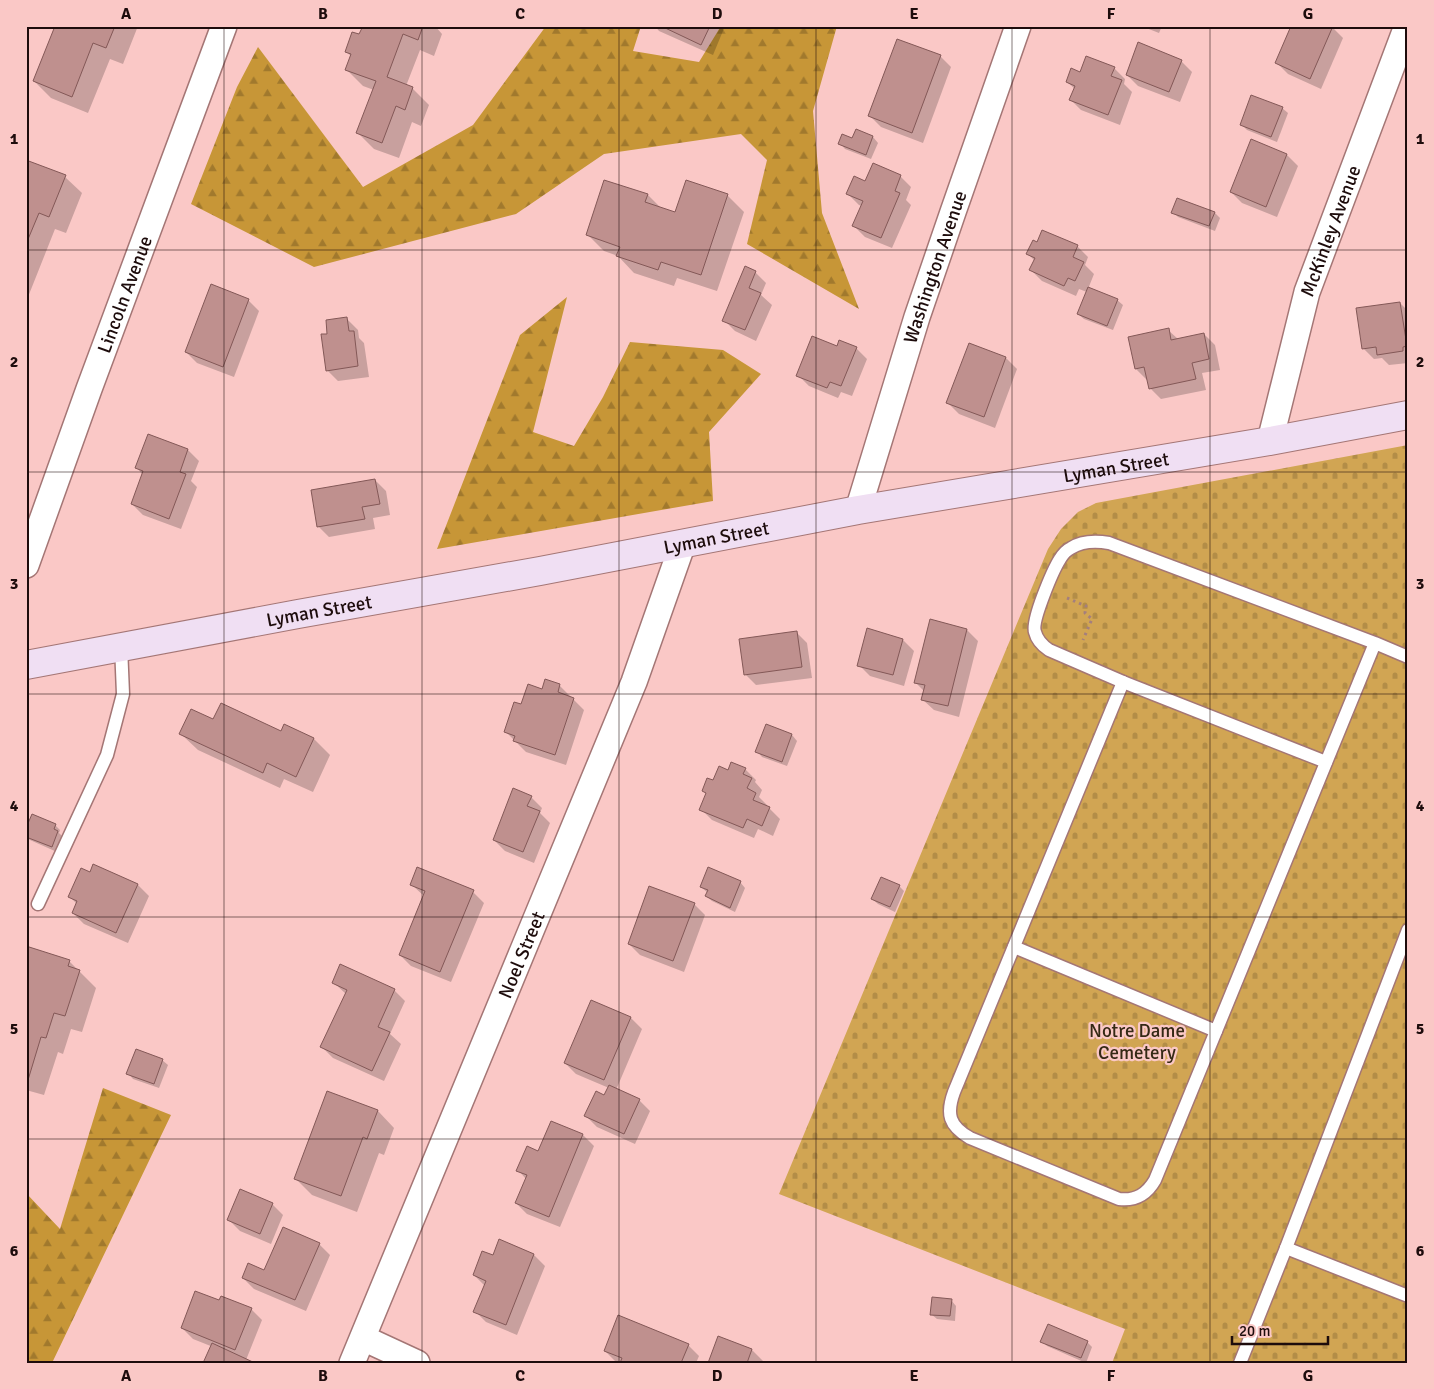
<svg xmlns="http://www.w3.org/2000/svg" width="1434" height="1389" viewBox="0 0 1434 1389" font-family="Signika,sans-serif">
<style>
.forest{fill:url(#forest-firs)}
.cemetery{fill:url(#cemetery-stones)}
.shadow{fill:#0003}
.building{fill:#bf908e;stroke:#835857}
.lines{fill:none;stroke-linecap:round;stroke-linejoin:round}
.service-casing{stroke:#a47675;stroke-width:15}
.minor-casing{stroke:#a47675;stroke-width:28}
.secondary-casing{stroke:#a47675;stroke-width:30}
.path{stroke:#a47f7d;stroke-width:3;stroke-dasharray:2.5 4;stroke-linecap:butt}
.service{stroke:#fff;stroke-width:12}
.minor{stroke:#fff;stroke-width:25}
.secondary{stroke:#f0dff3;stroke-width:28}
.grid{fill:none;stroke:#1d0c0c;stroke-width:1;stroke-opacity:0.55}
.labels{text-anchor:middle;stroke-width:4.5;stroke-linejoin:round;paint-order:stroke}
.street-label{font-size:19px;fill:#1d0c0c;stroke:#fac8c6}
.park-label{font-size:19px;fill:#352915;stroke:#fac8c6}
.neatline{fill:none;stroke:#1d0c0c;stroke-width:2}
.grid-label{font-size:16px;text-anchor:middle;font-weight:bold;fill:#1d0c0c}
</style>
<defs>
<pattern id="forest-firs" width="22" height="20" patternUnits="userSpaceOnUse" patternTransform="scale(1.25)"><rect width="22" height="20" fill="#c79637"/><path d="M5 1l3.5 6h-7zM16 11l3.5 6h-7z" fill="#a1792d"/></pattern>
<pattern id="cemetery-stones" width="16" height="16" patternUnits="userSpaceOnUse" patternTransform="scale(1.25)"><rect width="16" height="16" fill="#d1a553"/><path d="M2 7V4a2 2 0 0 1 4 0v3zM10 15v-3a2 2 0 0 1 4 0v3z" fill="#b38d47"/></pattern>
</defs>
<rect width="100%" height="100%" fill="#fac8c6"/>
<g class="forest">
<path d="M546 26H641L633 51 699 62 721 26H837L813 111 822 213 859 309 747 244 767 160 741 134 604 154 516 214 314 267 191 204 237 87 258 47 363 187 473 125Z"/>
<path d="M567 297 533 432 574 446 603 397 630 342 723 350 761 374 709 432 713 501 437 549 520 335Z"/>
<path d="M103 1088 171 1115 52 1363H26V1193L60 1229Z"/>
</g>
<path class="cemetery" d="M1408 445V1363H1112L1125 1329 779 1194 1048 549 1061 529 1078 512 1096 503Z"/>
<g class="shadow">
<path d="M56 26H138L123 64 110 59 88 113 51 98 34 81Z"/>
<path d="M364 26H435L442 34 434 56 420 50 406 86 412 88 429 105 421 126 412 122 399 158 374 149 358 133 374 90 363 86 346 69 351 56 346 52 360 36Z"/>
<path d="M655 26H725L713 55 659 31Z"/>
<path d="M1141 26H1162L1159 33Z"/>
<path d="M1332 27 1343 38 1321 89 1288 74 1277 63Z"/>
<path d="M940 56 951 67 923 143 881 127 870 116Z"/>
<path d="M1181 61 1192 72 1180 102 1138 86 1127 75Z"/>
<path d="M1114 68 1125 79 1124 84 1132 92 1120 125 1081 110 1070 99 1075 89 1067 82 1081 73Z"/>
<path d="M1282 108 1288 113 1277 142 1247 130 1242 125Z"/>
<path d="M857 131 873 137 878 143 871 159 845 149 840 143 852 140Z"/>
<path d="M1252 140 1287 155 1298 166 1277 217 1242 203 1231 192Z"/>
<path d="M26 161 65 177 82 193 66 233 55 229 26 302Z"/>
<path d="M900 176 911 187 906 200 911 205 892 248 865 237 854 226 862 206 859 205 848 194 866 182Z"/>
<path d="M605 181 648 195 661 208 676 214 727 195 744 212 717 291 677 278 674 286 634 273 618 256 604 251 588 235Z"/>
<path d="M1178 199 1215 213 1220 218 1215 231 1178 217 1173 212Z"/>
<path d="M1037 243 1077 246 1088 257 1085 265 1094 274 1088 289 1117 300 1123 305 1113 330 1084 319 1078 314 1087 292 1079 289 1076 296 1042 281 1031 270 1035 261 1028 254Z"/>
<path d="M755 272 766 283 761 295 772 305 756 341 735 331 724 320Z"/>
<path d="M248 300 259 311 234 377 197 363 186 352Z"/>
<path d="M1400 303 1408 311V363L1389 365 1382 358 1374 359 1363 348Z"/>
<path d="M347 319 358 330 359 338 364 343 369 377 338 381 327 370 329 335Z"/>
<path d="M1168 330 1178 339 1204 334 1215 345 1220 370 1202 373 1206 390 1161 399 1150 388 1147 380 1136 369Z"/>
<path d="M970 345 1006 358 1017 369 995 428 959 414 948 403Z"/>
<path d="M838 347 856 348 867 359 852 396 841 392 838 398 809 386 798 375Z"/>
<path d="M188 450 199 461 191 481 197 487 181 529 143 515 132 504 143 475 137 468Z"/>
<path d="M375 480 386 491 390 515 373 518 375 529 329 537 318 526Z"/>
<path d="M967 630 978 641 959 717 934 710 922 699 924 691 915 682Z"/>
<path d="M796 632 807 643 812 678 756 685 745 674Z"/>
<path d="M903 640 914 651 904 686 870 676 859 665Z"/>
<path d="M560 686 571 697 570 698 573 699 584 710 566 765 526 752 505 731 543 690Z"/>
<path d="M285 726 314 739 330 755 313 792 284 779 280 788 198 750 181 734 282 733Z"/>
<path d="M766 726 792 735 797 741 787 766 762 757 757 751Z"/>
<path d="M745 769 756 780 755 782 762 790 759 797 767 805 766 806 769 808 780 819 773 836 758 829 754 838 712 820 701 809 707 794 703 791 729 771Z"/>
<path d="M531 797 542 808 540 813 550 823 534 863 505 851 494 840Z"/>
<path d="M55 825 60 830 59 833 63 837 57 852 30 840 26 837Z"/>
<path d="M94 866 138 885 149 896 128 943 84 924 73 913 77 904 70 897 90 874Z"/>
<path d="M740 882 745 888 735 912 712 901 706 896 708 893 701 887Z"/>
<path d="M411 884 473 892 484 903 451 982 411 966 400 955 424 896Z"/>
<path d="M899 886 904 891 895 912 878 904 872 899Z"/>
<path d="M694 904 705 915 684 972 640 955 629 944Z"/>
<path d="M26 947 69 961 96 988 82 1032 71 1029 63 1054 58 1052 44 1095 26 1090Z"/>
<path d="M333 982 394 990 405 1001 390 1034 401 1044 384 1081 333 1058 322 1047 346 994Z"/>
<path d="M592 1002 631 1018 642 1029 616 1090 639 1100 650 1111 635 1144 597 1127 586 1116 605 1097 609 1088 576 1074 565 1063Z"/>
<path d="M162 1060 168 1065 159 1088 133 1079 128 1073Z"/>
<path d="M327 1092 378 1111 394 1128 384 1155 379 1153 357 1212 312 1195 295 1178Z"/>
<path d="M551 1122 583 1135 594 1146 560 1227 527 1214 516 1203 526 1179 518 1170 539 1152Z"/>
<path d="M272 1204 283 1215 271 1244 240 1231 229 1220Z"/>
<path d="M319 1244 330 1255 306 1311 254 1289 243 1278 265 1272Z"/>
<path d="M534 1255 545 1266 517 1335 486 1322 475 1311 485 1286 474 1275 493 1257Z"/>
<path d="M951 1300 956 1306 955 1321 937 1319 931 1314Z"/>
<path d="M220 1302 251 1309 262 1320 246 1360 193 1339 182 1328Z"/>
<path d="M719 1338 752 1350 763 1361 762 1363H709Z"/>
<path d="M1042 1341 1087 1342 1092 1347 1086 1363 1047 1346Z"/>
<path d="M688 1345 699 1356 696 1363H619L616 1362 605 1351Z"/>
</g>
<g class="building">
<path d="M55 26H115L106 48 93 43 72 97 33 81Z"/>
<path d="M363 26H423L418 40 403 34 387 77 413 87 405 110 396 106 382 143 356 133 376 81 345 70 351 54 345 52 352 32 359 34Z"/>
<path d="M661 26H710L701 45Z"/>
<path d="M1291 26H1333L1310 79 1275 63Z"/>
<path d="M897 39 941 55 912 133 868 116Z"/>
<path d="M1138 42 1182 60 1169 92 1126 75Z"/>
<path d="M1086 56 1115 67 1111 76 1122 80 1108 115 1069 100 1075 86 1066 82 1071 68 1080 72Z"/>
<path d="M1251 95 1283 107 1271 137 1240 125Z"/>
<path d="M856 129 873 136 866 155 838 144 842 134 852 138Z"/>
<path d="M1251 139 1287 154 1266 207 1230 192Z"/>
<path d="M26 160 66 175 49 217 39 213 26 244Z"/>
<path d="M873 163 901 175 895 191 900 193 881 238 852 226 863 201 846 194 854 176 865 181Z"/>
<path d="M604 180 648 194 645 202 675 212 686 180 728 194 701 275 661 262 658 270 616 256 620 247 586 235Z"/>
<path d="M1177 198 1215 212 1209 226 1171 213Z"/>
<path d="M1042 230 1078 245 1073 257 1084 262 1075 281 1068 278 1064 286 1029 270 1035 258 1026 254 1033 240 1037 242Z"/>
<path d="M745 266 756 271 749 288 761 293 745 330 722 321Z"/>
<path d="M211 284 249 299 223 367 185 352Z"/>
<path d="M1088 287 1118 299 1107 326 1077 314Z"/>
<path d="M1400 302 1407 346 1403 347V351L1377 355 1376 347 1362 349 1356 308Z"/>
<path d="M347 317 349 331H354L358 366 326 371 321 334H327L326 320Z"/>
<path d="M1169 328 1171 340 1204 333 1209 359 1192 363 1196 379 1149 389 1144 367 1135 369 1128 337Z"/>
<path d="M812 336 837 346 839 340 857 347 841 386 830 382 827 388 796 376Z"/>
<path d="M969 343 1006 357 984 417 946 403Z"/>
<path d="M148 434 188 449 180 472 186 474 169 519 131 504 143 471 135 468Z"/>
<path d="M375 479 380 504 362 507 365 519 317 527 311 490Z"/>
<path d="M930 619 967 629 948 706 921 700 925 685 914 683Z"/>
<path d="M867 628 903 639 893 675 857 666Z"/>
<path d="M797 631 802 667 744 675 739 639Z"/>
<path d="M545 679 560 684 558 692 574 698 555 755 513 741 515 736 504 732 514 702 521 704 528 684 542 689Z"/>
<path d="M221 703 281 731 284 724 314 738 296 777 267 763 263 773 179 734 191 709 213 719Z"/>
<path d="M766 724 792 734 782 762 755 752Z"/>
<path d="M731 762 746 768 743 774 752 778 747 788 756 793 753 800 770 807 762 826 747 819 743 828 699 810 706 793 702 791 707 778 713 780 719 766 728 770Z"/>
<path d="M513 788 532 796 527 806 540 811 523 852 493 840Z"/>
<path d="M32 814 56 824 54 829 58 831 52 847 26 837V828Z"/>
<path d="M93 864 138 884 116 933 72 913 77 901 68 897 81 868 90 872Z"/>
<path d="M417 867 474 890 440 972 399 955 425 891 410 885Z"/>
<path d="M708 867 741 881 730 908 705 896 708 890 700 887Z"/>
<path d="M881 877 900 885 890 907 871 899Z"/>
<path d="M649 886 695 903 673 961 628 944Z"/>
<path d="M26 946 70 960 68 966 80 970 65 1016 54 1013 46 1038 41 1037 28 1080 26 1079Z"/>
<path d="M340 964 395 989 378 1027 390 1032 372 1071 320 1047 347 990 332 983Z"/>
<path d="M591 1000 631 1017 604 1080 564 1063Z"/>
<path d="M136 1049 163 1059 154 1084 126 1074Z"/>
<path d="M609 1085 640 1099 624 1134 584 1116 596 1091 604 1095Z"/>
<path d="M327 1091 378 1110 367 1139 363 1137 341 1196 294 1179Z"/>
<path d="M551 1121 583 1134 549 1217 515 1203 527 1175 516 1171 527 1146 538 1151Z"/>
<path d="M240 1189 273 1203 260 1234 227 1220Z"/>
<path d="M283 1227 320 1243 295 1300 242 1278 248 1263 264 1270Z"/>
<path d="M499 1239 534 1254 506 1325 473 1312 486 1281 473 1275 482 1251 493 1255Z"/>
<path d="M195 1291 219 1300 221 1296 252 1308 235 1350 181 1328Z"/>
<path d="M932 1297 952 1299 950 1316 930 1315Z"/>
<path d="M618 1315 689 1344 681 1363H620L622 1358 604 1351Z"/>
<path d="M1048 1324 1088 1341 1081 1358 1040 1342Z"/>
<path d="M718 1336 752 1349 747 1363H708Z"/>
<path d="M212 1343 255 1363H203Z"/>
</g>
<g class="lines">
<defs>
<g id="service">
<path d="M1375 643 1155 1180C1147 1194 1136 1201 1119 1199L970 1138C949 1126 946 1114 954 1092L1123 682 1049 650C1043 646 1037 640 1035 632 1031 621 1053 570 1060 559 1063 554 1067 550 1071 548 1082 541 1097 541 1109 543L1375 643 1408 657"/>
<path d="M1123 682 1326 762"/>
<path d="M38 904 107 755 123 694 121 646"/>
<path d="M1408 930 1286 1248 1408 1296"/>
<path d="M1014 947 1216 1031"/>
<path d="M1240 1363 1286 1248"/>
</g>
<g id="minor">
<path id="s1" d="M1270 441 1307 292 1407 26"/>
<path id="s2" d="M858 510 917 317 953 212 1018 26"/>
<path id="s3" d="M26 565 89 389 224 26"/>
<path d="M363 1338 417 1363"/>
<path id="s4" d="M352 1363 634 682 683 543"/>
</g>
<g id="secondary">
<path id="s5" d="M26 665 298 614 540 571 858 510 1270 441 1408 415"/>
</g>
</defs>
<use href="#service" class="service-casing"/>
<use href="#minor" class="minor-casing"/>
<use href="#secondary" class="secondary-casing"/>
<path class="path" d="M1067 598 1086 606 1085 613 1092 619 1083 640"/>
<use href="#service" class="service"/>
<use href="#minor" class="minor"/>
<use href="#secondary" class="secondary"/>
</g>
<path class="grid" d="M224 26V1363M422 26V1363M619 26V1363M816 26V1363M1012 26V1363M1210 26V1363M26 250H1408M26 472H1408M26 694H1408M26 917H1408M26 1139H1408"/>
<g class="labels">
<g class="street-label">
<text dy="7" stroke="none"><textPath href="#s1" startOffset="219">McKinley Avenue</textPath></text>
<text dy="7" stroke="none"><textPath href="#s2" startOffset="255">Washington Avenue</textPath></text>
<text dy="7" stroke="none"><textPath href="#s3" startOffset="288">Lincoln Avenue</textPath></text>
<text dy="7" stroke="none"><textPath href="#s5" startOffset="1108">Lyman Street</textPath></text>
<text dy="7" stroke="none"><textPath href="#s5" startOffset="702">Lyman Street</textPath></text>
<text dy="7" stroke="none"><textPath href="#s5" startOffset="298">Lyman Street</textPath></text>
<text dy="7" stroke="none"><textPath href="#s4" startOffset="442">Noel Street</textPath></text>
</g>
<g class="park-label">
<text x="1137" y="1037">Notre Dame<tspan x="1137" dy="22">Cemetery</tspan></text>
</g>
</g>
<rect width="1434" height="1389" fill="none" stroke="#fac8c6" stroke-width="55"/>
<path d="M1232 1336v8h96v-8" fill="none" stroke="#1d0c0c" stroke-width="2.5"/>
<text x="1239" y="1336" font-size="15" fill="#1d0c0c" stroke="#fac8c6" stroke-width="4" paint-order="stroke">20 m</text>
<rect x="28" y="28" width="1378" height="1334" class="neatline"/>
<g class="grid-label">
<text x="126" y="19">A</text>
<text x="323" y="19">B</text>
<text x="520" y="19">C</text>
<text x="717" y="19">D</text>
<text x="914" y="19">E</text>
<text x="1111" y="19">F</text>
<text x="1308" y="19">G</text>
<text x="14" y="144">1</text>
<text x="1420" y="144">1</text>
<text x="14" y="367">2</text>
<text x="1420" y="367">2</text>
<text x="14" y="589">3</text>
<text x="1420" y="589">3</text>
<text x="14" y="811">4</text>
<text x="1420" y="811">4</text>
<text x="14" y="1034">5</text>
<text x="1420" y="1034">5</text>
<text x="14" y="1256">6</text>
<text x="1420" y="1256">6</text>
<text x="126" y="1381">A</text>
<text x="323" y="1381">B</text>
<text x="520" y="1381">C</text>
<text x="717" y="1381">D</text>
<text x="914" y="1381">E</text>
<text x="1111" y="1381">F</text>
<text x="1308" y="1381">G</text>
</g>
</svg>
